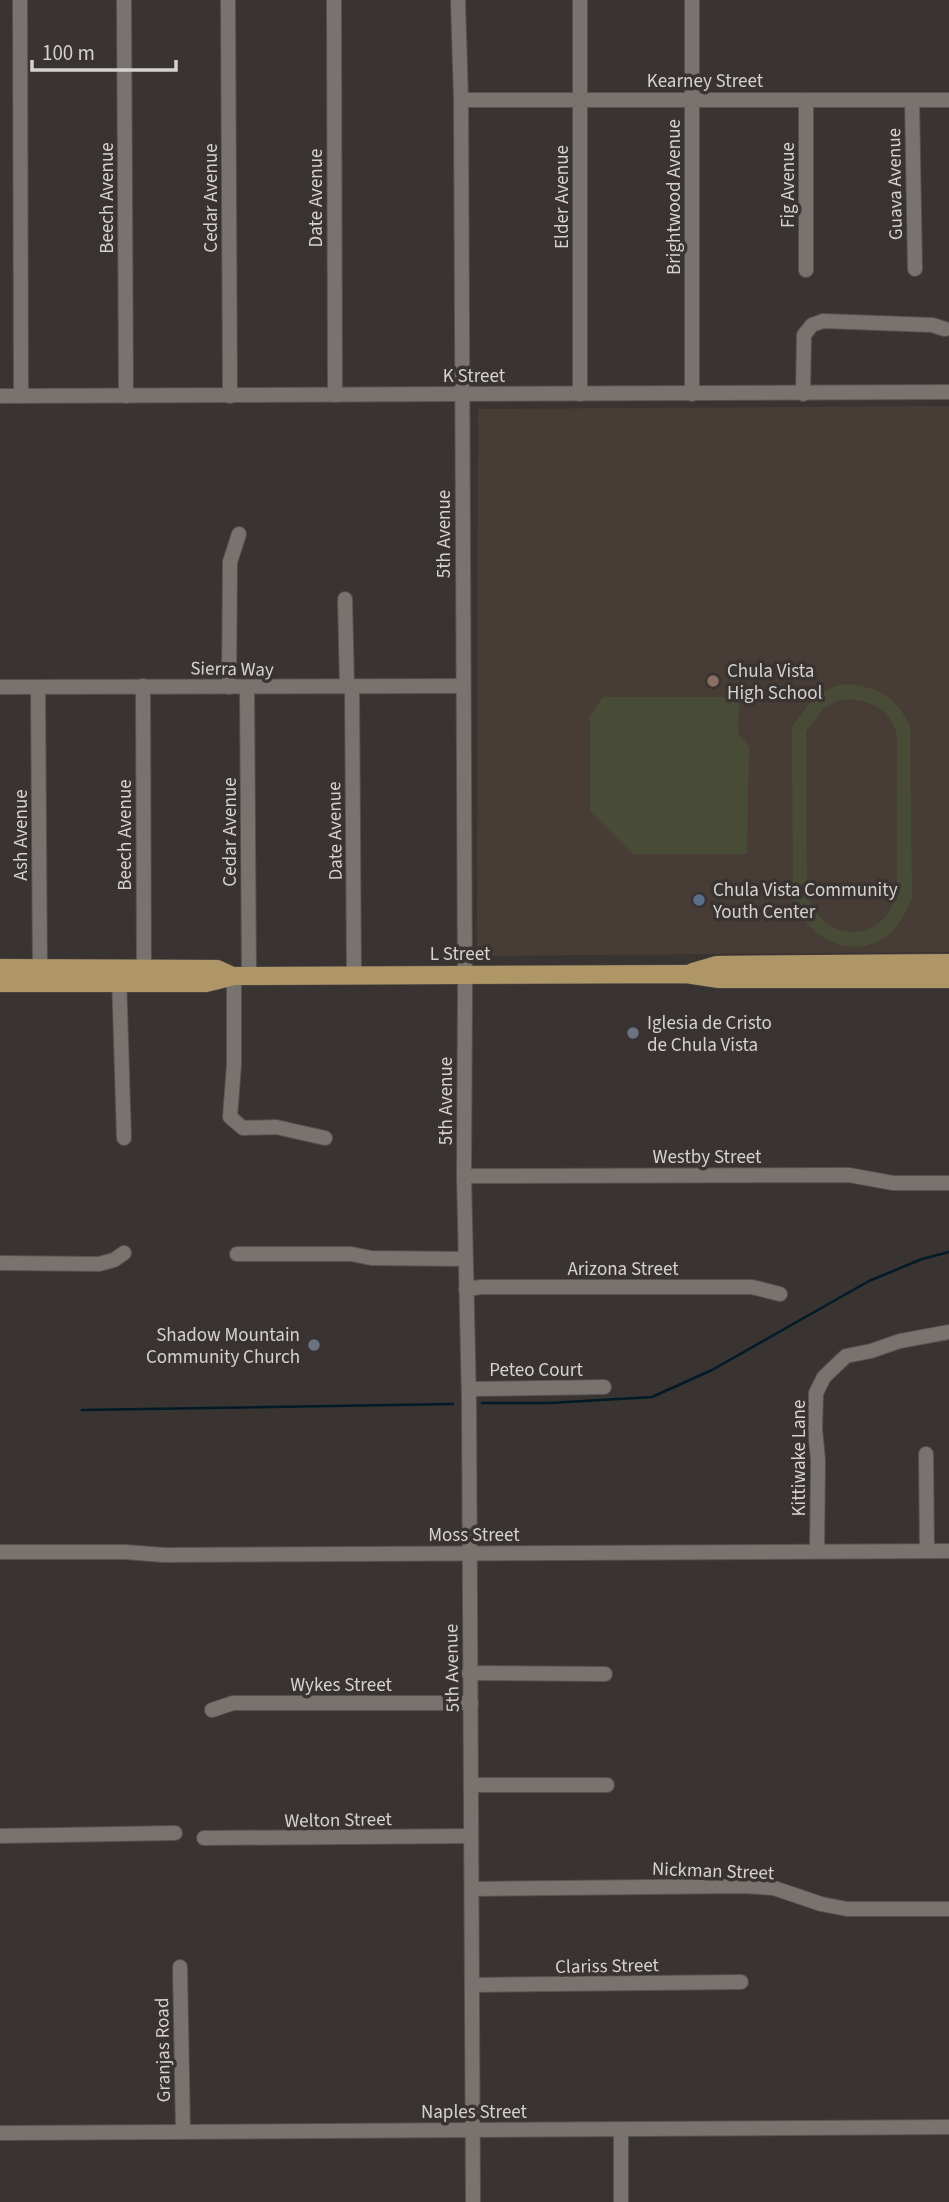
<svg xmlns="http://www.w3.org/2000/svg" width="949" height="2202" viewBox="0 0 949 2202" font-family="'Source Sans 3',sans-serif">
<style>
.built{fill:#483c37}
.green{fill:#484c36;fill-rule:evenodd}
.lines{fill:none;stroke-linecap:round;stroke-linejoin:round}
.stream{stroke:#011b27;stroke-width:2.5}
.minor-casing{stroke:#565250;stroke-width:16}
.major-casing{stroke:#565250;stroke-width:19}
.minor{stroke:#797370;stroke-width:14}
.major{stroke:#af9667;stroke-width:18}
.education-dot{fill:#8d6e63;stroke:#393331;stroke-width:2.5}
.service-dot{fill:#5c6f8a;stroke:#393331;stroke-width:2.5}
.worship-dot{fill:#6b7280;stroke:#393331;stroke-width:2.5}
.labels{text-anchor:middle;stroke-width:7;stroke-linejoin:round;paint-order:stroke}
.street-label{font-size:19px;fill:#d5d2d0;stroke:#393331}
.poi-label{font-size:19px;fill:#d5d2d0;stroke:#393331;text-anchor:start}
</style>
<rect width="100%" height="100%" fill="#393331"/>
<path class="built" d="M949 406V952L477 956 478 409Z"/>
<g class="green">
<path d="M846 684C877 686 898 698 910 727L912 898C908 906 905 915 900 922 878 953 840 954 814 930 806 922 798 915 793 905L792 727 814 697 833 687ZM847 699C871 700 893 711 897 737V895C893 905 888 915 879 923 851 945 813 924 807 892L806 731 824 708 837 701Z"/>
<path d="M603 697H732L739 703 738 733 749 747 747 854H633L590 811V716Z"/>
</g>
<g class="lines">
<g class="stream">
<path d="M482 1403H550L652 1397 712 1370 869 1281 922 1259 949 1252"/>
<path d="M82 1410 453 1404"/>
</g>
<defs>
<g id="minor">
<path d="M20 0 21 396"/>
<path d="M124 0 126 396"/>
<path d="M228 0 230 396"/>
<path d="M334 0 335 395"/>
<path d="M458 0 461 100 465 993 464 1176 469 1401 473 2202"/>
<path d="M580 0V394"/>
<path d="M461 100H949"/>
<path d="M806 100V270"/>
<path d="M912 100 915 269"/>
<path d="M692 394V0"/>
<path d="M803 394 804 335 812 325 823 321 932 325 945 329"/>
<path d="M0 396 949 392"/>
<path d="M345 599 347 687"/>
<path d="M143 686 144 979"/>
<path d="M0 687 463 686"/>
<path d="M38 687 40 977"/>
<path d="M229 687 230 562 239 534"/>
<path d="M352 687 354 975"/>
<path d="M247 688 249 976"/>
<path d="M119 975 124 1138"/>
<path d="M234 976V1065L230 1117 243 1128 276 1127 325 1138"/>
<path d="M464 1176 849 1175 893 1183H949"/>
<path d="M237 1254H351L371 1258 464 1259"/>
<path d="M0 1263 99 1264 114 1260 124 1253"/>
<path d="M466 1289 481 1287H752L780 1294"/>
<path d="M469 1389 604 1387"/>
<path d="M926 1454 927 1551"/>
<path d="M817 1551 818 1460 815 1429 816 1393 824 1377 846 1356 871 1351 900 1341 949 1332"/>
<path d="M0 1552H125L164 1555 949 1551"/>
<path d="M469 1673 605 1674"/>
<path d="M212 1710 233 1703H471"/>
<path d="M472 1785H607"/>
<path d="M0 1836 175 1833"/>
<path d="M204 1838 471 1836"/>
<path d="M473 1889 743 1886 774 1888 821 1904 847 1909H949"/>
<path d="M180 1967 183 2132"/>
<path d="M473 1985 741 1982"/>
<path d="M621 2130V2202"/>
<path d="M0 2133 949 2127"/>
</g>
<g id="major">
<path d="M0 968 217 969 230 975"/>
<path d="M693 972 717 965 949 963"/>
<path d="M0 983H206L234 976H249L686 974 719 979H949"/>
</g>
</defs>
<use href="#minor" class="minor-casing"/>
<use href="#major" class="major-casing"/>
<use href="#minor" class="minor"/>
<use href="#major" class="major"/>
</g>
<circle class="education-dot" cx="713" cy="681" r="7"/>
<circle class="service-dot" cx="699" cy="900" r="7"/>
<g class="worship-dot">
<circle cx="633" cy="1033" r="7"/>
<circle cx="314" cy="1345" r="7"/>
</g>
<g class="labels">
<g class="street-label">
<text x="705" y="87">Kearney Street</text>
<text transform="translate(894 184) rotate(-91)" y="7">Guava Avenue</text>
<text transform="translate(787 185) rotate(-90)" y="7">Fig Avenue</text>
<text transform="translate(561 197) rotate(-90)" y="7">Elder Avenue</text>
<text transform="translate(673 197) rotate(-90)" y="7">Brightwood Avenue</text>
<text transform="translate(106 198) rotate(-90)" y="7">Beech Avenue</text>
<text transform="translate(210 198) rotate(-90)" y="7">Cedar Avenue</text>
<text transform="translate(315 198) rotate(-90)" y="7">Date Avenue</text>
<text x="474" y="382">K Street</text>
<text transform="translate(443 534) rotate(-90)" y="7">5th Avenue</text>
<text transform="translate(232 668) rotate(1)" y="7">Sierra Way</text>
<text transform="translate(334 831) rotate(-91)" y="7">Date Avenue</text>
<text transform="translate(229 832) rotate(-90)" y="7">Cedar Avenue</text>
<text transform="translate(20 835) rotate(-90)" y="7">Ash Avenue</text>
<text transform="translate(124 835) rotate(-90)" y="7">Beech Avenue</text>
<text x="460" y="960">L Street</text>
<text transform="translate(445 1101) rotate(-90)" y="7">5th Avenue</text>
<text x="707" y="1163">Westby Street</text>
<text x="623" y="1275">Arizona Street</text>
<text x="536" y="1376">Peteo Court</text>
<text transform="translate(798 1458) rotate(-90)" y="7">Kittiwake Lane</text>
<text x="474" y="1541">Moss Street</text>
<text transform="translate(451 1668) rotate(-91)" y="7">5th Avenue</text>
<text x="341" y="1691">Wykes Street</text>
<text transform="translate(338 1819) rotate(-1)" y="7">Welton Street</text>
<text transform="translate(713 1870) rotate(2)" y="7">Nickman Street</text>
<text transform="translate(607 1965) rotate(-1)" y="7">Clariss Street</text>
<text transform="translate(162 2050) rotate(-91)" y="7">Granjas Road</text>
<text x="474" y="2118">Naples Street</text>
</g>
<g class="poi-label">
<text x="727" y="677">Chula Vista<tspan x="727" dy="22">High School</tspan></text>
<text x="713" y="896">Chula Vista Community<tspan x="713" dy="22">Youth Center</tspan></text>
<text x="647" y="1029">Iglesia de Cristo<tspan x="647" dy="22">de Chula Vista</tspan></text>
<text x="300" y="1341" text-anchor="end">Shadow Mountain<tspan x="300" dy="22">Community Church</tspan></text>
</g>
</g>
<path d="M32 60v10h144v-10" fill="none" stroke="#d5d2d0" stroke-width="3.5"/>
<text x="42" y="60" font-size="21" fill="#d5d2d0" stroke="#393331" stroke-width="5" paint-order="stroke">100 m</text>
</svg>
